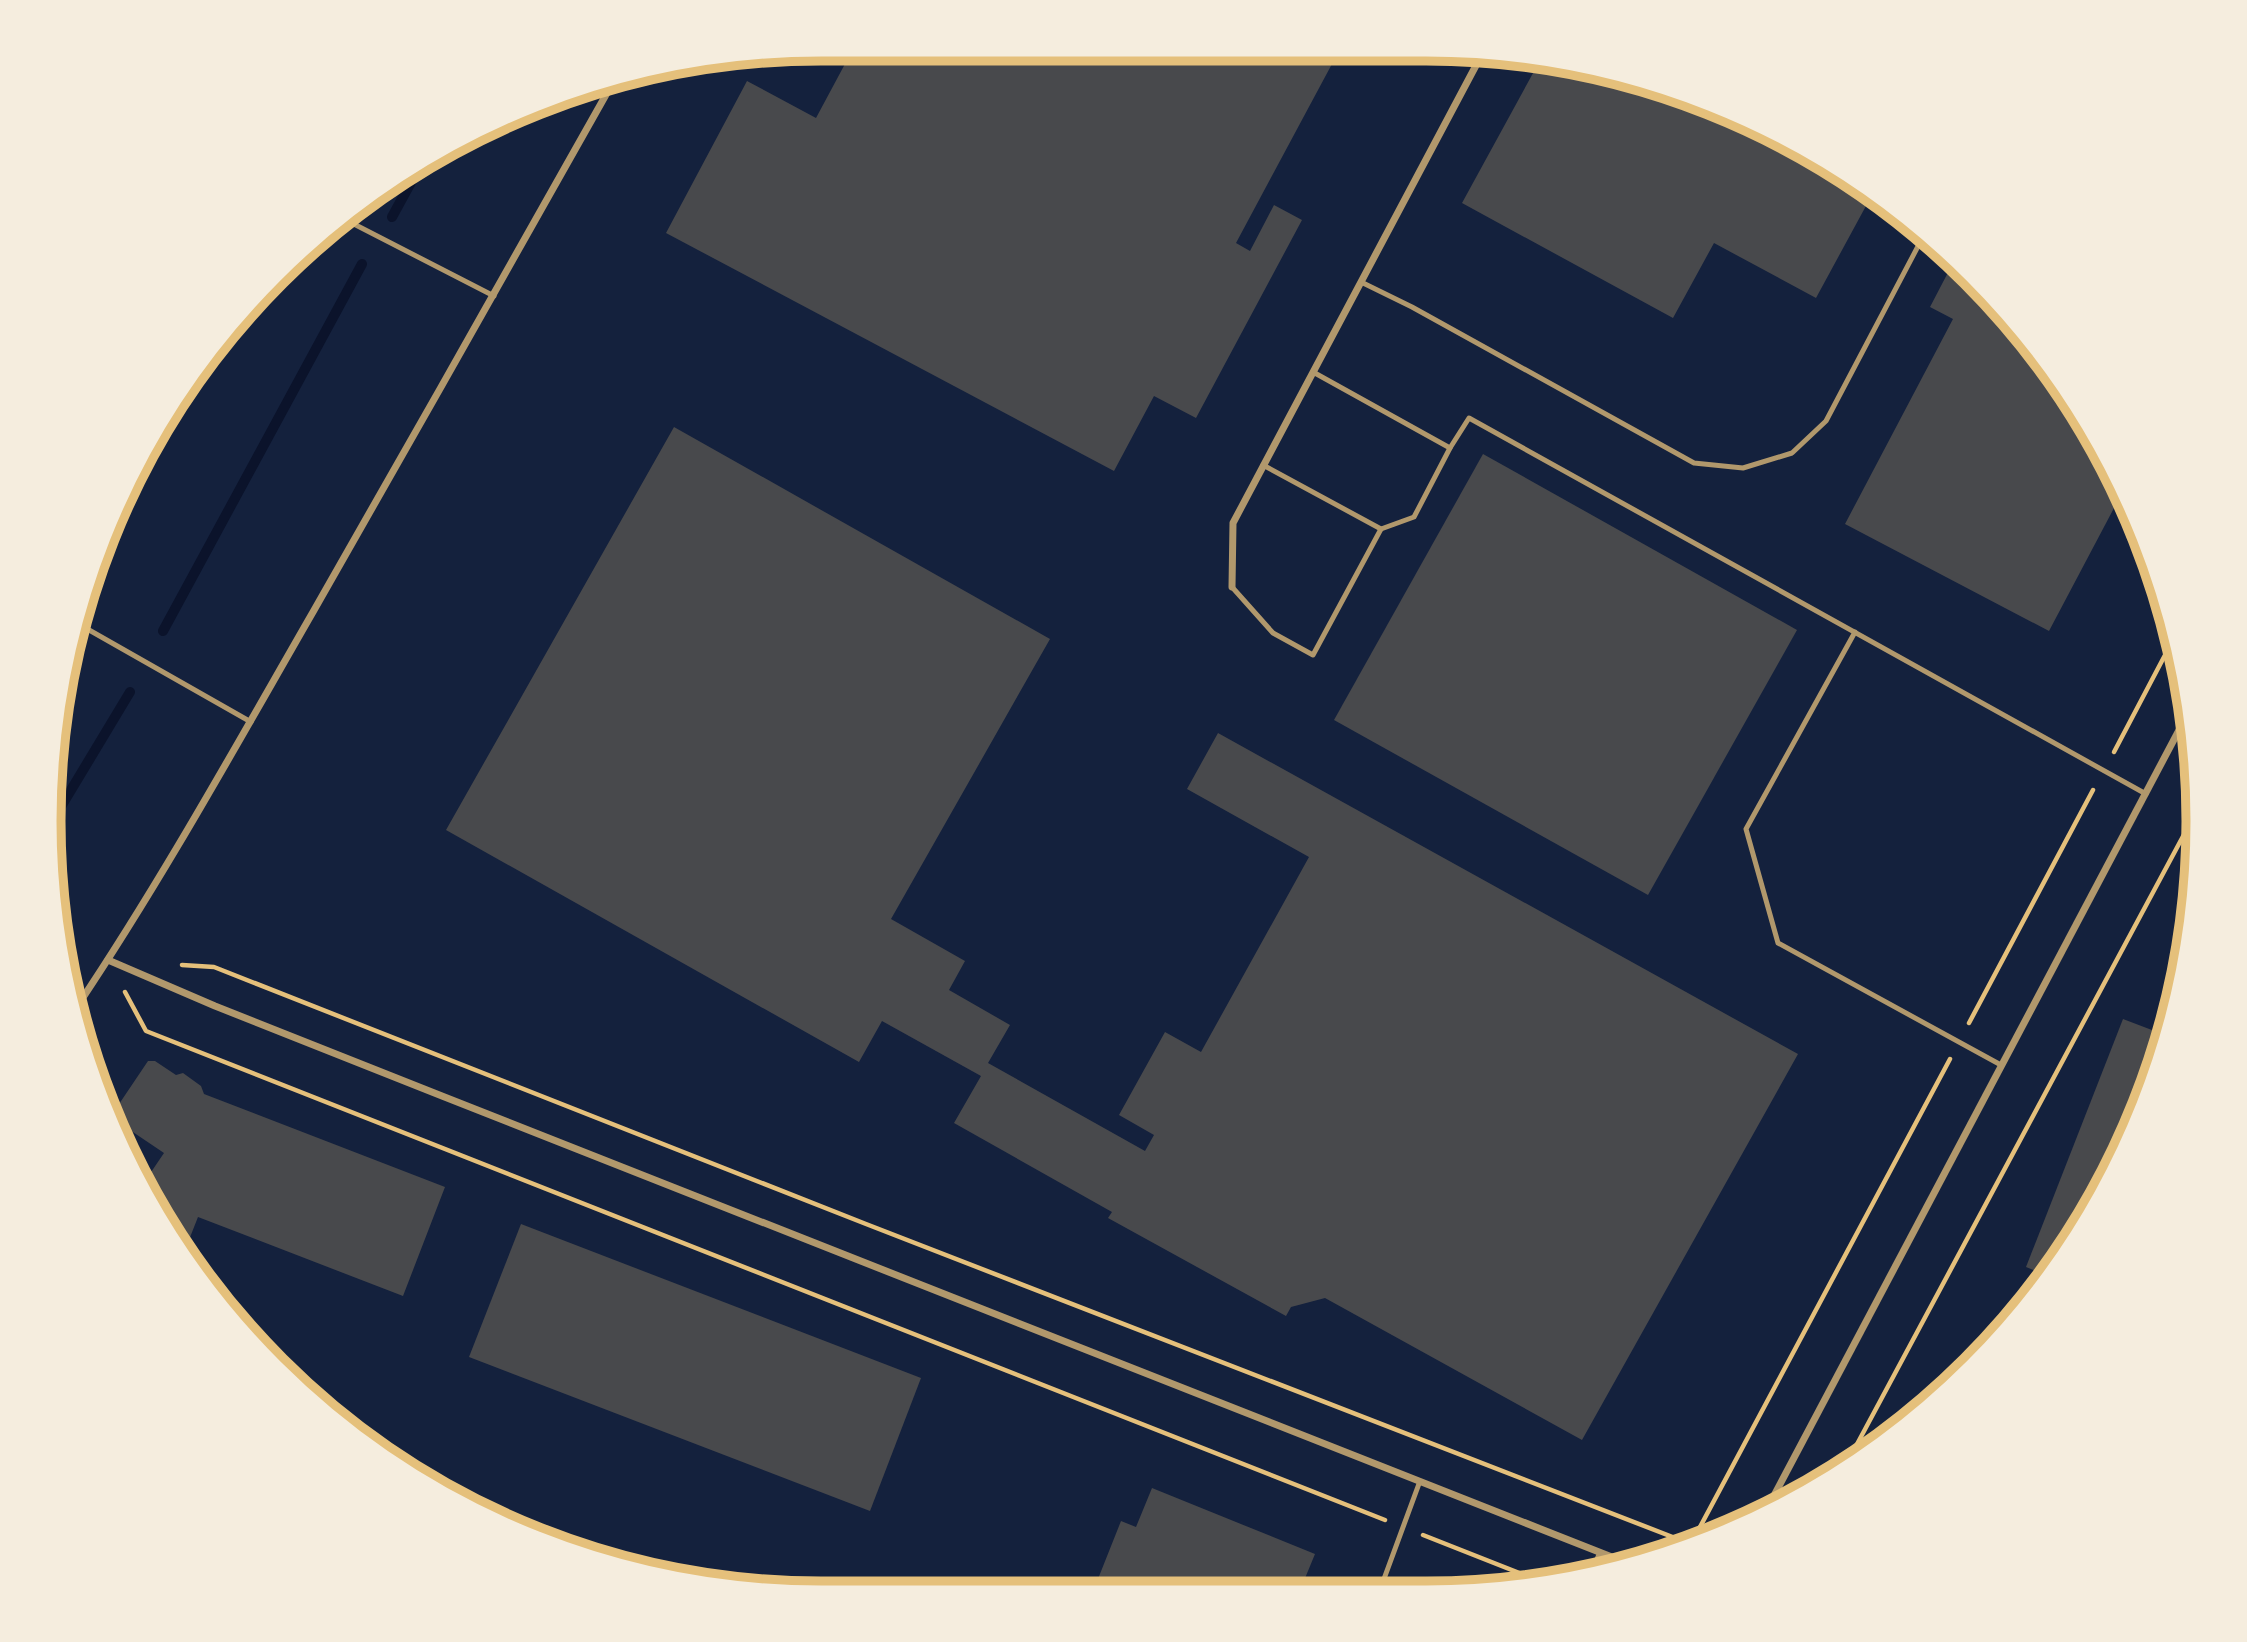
<svg xmlns="http://www.w3.org/2000/svg" width="2247" height="1642" viewBox="0 0 2247 1642" font-family="Barlow,sans-serif">
<style>
.lines{fill:none;stroke-linecap:round;stroke-linejoin:round}
.stream{stroke:#0b132b;stroke-width:10}
.building{fill:#48494c}
.path{stroke:#e5c07b;stroke-width:4.5}
.service{stroke:#b1986c;stroke-width:5}
.minor{stroke:#b1986c;stroke-width:7}
.rim{fill:none;stroke:#e5c07b;stroke-width:9}
</style>
<rect width="100%" height="100%" fill="#14213d"/>
<g class="lines">
<g class="stream">
<path d="M392 217 421 164"/>
<path d="M163 631 362 264"/>
<path d="M56 815 130 692"/>
</g>
</g>
<g class="building">
<path d="M853 49H1340L1236 243 1250 251 1274 205 1302 220 1196 418 1154 396 1114 471 666 233 747 81 816 118Z"/>
<path d="M1538 64 1625 75 1722 108 1855 179 1873 193 1816 298 1714 243 1673 318 1462 203Z"/>
<path d="M1954 261 2038 351 2118 479 2123 491 2049 631 1845 524 1953 319 1930 307Z"/>
<path d="M674 427 1050 639 891 919 965 961 949 990 1010 1025 988 1063 1145 1151 1154 1135 1119 1115 1165 1032 1201 1052 1309 857 1187 789 1218 733 1798 1054 1582 1440 1325 1298 1291 1307 1286 1316 1108 1218 1112 1212 954 1123 981 1076 882 1021 859 1062 446 830Z"/>
<path d="M1483 454 1797 630 1648 895 1334 720Z"/>
<path d="M2123 1019 2165 1035 2157 1069 2095 1207 2046 1275 2026 1267Z"/>
<path d="M148 1061H155L176 1075 183 1073 201 1086 204 1094 445 1187 403 1296 198 1217 185 1250 145 1181 164 1153 115 1120 113 1113Z"/>
<path d="M521 1224 921 1378 870 1511 469 1357Z"/>
<path d="M1152 1488 1315 1554 1301 1588 1094 1589 1121 1521 1136 1527Z"/>
</g>
<g class="lines">
<g class="path">
<path d="M2114 752 2174 638"/>
<path d="M182 965 214 967 866 1224 1688 1543"/>
<path d="M125 992 146 1031 1385 1520"/>
<path d="M1969 1023 2093 790"/>
<path d="M1848 1461 2195 814"/>
<path d="M1423 1535 1542 1582"/>
<path d="M1692 1542 1950 1059"/>
</g>
<g class="service">
<path d="M346 220 494 296"/>
<path d="M1361 282 1412 307 1694 463 1743 468 1792 453 1826 421 1925 233"/>
<path d="M1313 372 1450 448 1469 418 2146 794"/>
<path d="M1263 465 1381 529"/>
<path d="M1232 587 1273 633 1313 655 1381 529 1414 517 1450 448"/>
<path d="M75 622 251 722"/>
<path d="M1855 632 1746 829 1778 943 2001 1065"/>
<path d="M1593 1569 1600 1552"/>
<path d="M1381 1587 1420 1481"/>
</g>
<g class="minor">
<path d="M1232 587 1233 523 1481 56"/>
<path d="M108 960 215 1006 442 1096 1622 1561"/>
<path d="M78 1005C163 878 237 744 313 612 415 434 515 256 616 77"/>
<path d="M1768 1507 2187 715"/>
</g>
</g>
<path d="M0 0H2247V1642H0ZM821 61H1426A760 760 0 0 1 2186 821V821A760 760 0 0 1 1426 1581H821A760 760 0 0 1 61 821V821A760 760 0 0 1 821 61Z" fill="#f5edde" fill-rule="evenodd"/>
<path class="rim" d="M821 61H1426A760 760 0 0 1 2186 821V821A760 760 0 0 1 1426 1581H821A760 760 0 0 1 61 821V821A760 760 0 0 1 821 61Z"/>
</svg>
